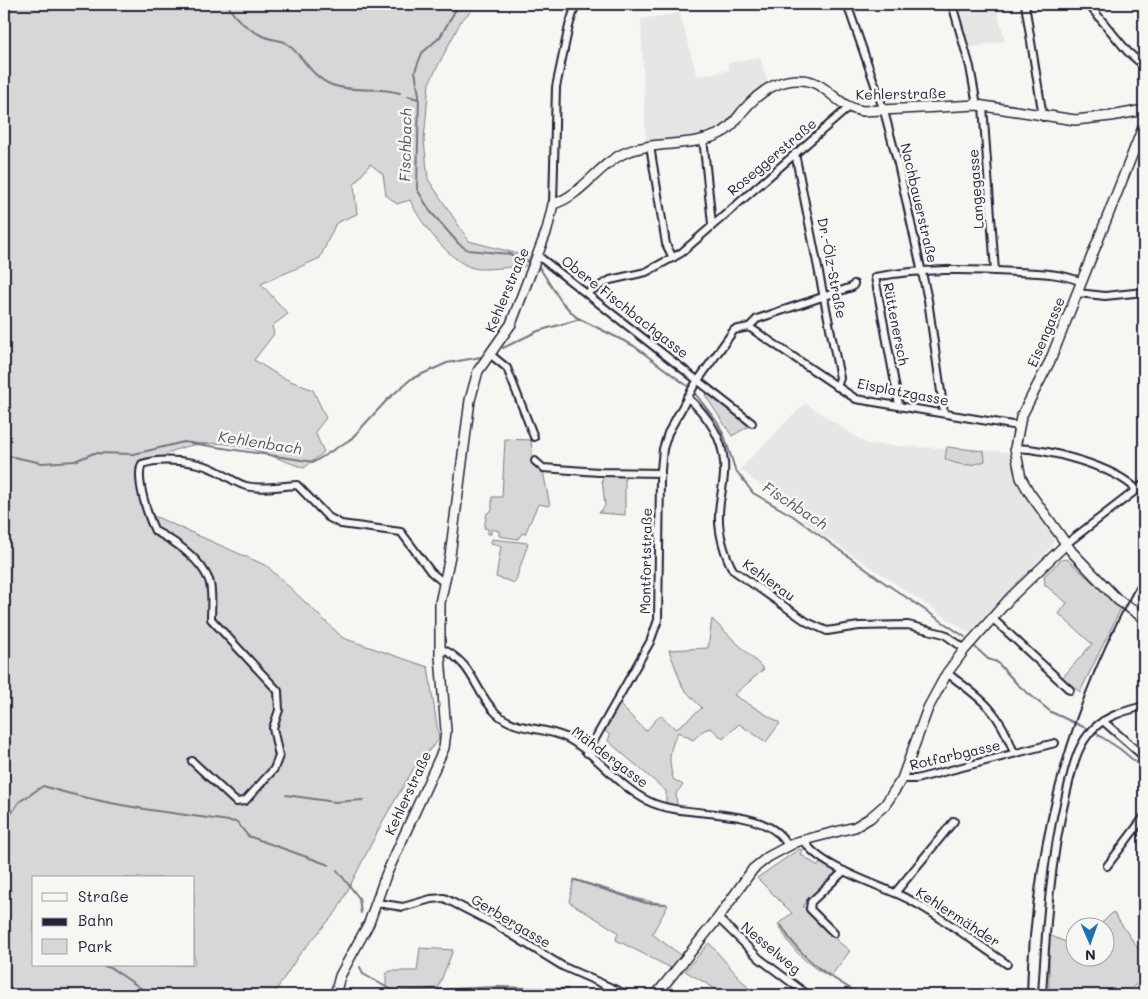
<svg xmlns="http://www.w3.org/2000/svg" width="1148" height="999" viewBox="0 0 1148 999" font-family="Mali,sans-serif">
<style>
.built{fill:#e6e6e4}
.green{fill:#d7d7d7;stroke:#7c7c89;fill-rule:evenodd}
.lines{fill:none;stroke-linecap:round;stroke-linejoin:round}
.stream{stroke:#757583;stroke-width:2}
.street-casing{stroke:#22223b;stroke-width:10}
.secondary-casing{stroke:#22223b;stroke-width:12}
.street{stroke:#f6f6f2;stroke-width:6}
.secondary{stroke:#f6f6f2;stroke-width:9}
.rail{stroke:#22223b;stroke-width:2}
.labels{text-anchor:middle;stroke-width:5;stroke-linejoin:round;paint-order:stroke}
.street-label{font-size:14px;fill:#22223b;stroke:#f6f6f2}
.water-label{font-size:15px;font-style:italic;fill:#535365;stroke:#f6f6f2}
</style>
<rect width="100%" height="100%" fill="#f6f6f2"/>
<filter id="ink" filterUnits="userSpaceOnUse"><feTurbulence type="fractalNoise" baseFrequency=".02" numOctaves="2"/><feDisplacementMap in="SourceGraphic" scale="10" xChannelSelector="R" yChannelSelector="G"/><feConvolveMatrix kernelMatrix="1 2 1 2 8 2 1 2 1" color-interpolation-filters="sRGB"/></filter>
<g filter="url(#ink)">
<g class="built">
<path d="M956 4H996L1005 41 969 48Z"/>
<path d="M680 13 697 76 729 70 728 63 760 57 768 84 730 121 716 131 646 143 641 19Z"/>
<path d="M805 403 867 444 1009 452 1015 478 1024 495 1050 532 1054 540 1052 546 969 633 823 535 740 469Z"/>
</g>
<g class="green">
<path d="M4 4H478L461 21 429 83 424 140 428 179 469 241 530 257 527 266C515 266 483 271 473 268 450 262 419 221 410 200L397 204 386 195 383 174 370 164 354 185 357 214 336 223 320 258 261 284 288 314 272 326 274 334 254 360 281 377 313 390 326 418 315 432 324 452 304 468C281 460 257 449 234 445 212 441 176 444 160 459L142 460 136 467 145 512 267 566 343 638 428 667 439 739 414 768 384 819 337 911 299 955 273 995H4ZM34 878H194V965H34Z"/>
<path d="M707 392 751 425 732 436 705 395Z"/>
<path d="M505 439 531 440 533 464 543 471 550 506 538 504 525 534 522 533 518 539 499 536V531L491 529V534H488V529L484 528 487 513 492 510V497H502Z"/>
<path d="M947 447 984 451 985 461C969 467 960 466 945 459Z"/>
<path d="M605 474 625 475V515L599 513 605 506 602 479Z"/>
<path d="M492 539 528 543 515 583 496 577 501 546 491 543Z"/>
<path d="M1067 559 1121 608 1080 692 1062 678 1092 644 1059 614 1067 603 1045 585 1044 576 1061 560Z"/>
<path d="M712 619 764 669 734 695 780 723 766 742 739 724 723 739 711 728 704 730 693 740 678 732C669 749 668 760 673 779L683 785 676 793 677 805 666 803V791L608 741 610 735 605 731 619 704 646 731 660 715 676 729 702 708 683 688 669 650 708 648Z"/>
<path d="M799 849 802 850 800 854 818 866 822 861 836 873 831 881 803 906 828 933 850 951 830 977C804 963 792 950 778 924L792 913 757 878Z"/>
<path d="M574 879 639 899 668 905 652 934 684 957 673 969 616 940 618 932 569 902Z"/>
<path d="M1113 912 1144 957V986L1135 985 1127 995H1055L1049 987V935L1075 946 1076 956H1106V926H1099Z"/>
<path d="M709 943 751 991 748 995H726L685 971Z"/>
<path d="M420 948 453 950 438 988 398 991 386 988V974L390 971H417Z"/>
</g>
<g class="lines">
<g class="stream">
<path d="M228 4C233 19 253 33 268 38 273 40 282 40 286 43 303 55 311 77 332 85 353 93 378 86 400 93"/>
<path d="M459 4 440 37 422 53 415 71 419 95 417 189 430 211 459 244 468 250 509 254 528 261"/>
<path d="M408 96 418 99"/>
<path d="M539 267 561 301 576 317 634 346 690 388"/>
<path d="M503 348 538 331 580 319"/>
<path d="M693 391 718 423 725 438 735 469 753 493 793 516 882 581 965 637"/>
<path d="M4 455 42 463 75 461 94 453 134 454 184 442 314 462 351 439 388 399 411 379 447 363 481 357"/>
<path d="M975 647 988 659 997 662 1018 685 1051 712 1090 730"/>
<path d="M1094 732 1120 749 1144 769"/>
<path d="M286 795 335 802 363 800"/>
<path d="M9 817 19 802 43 786C106 806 171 813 237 822L248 836 329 865"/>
<path d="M337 870 359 898 361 913"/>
<path d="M575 880 646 903 666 904"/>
<path d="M781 925C801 960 827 975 861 995"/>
<path d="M100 965 111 968 151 995"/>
<path d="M360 967 363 974 395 992 393 995"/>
<path d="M389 992 497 987 568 989"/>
</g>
<defs>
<g id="street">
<path d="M847 4 884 111 898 164 928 300 944 413"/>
<path d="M952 4 970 67 977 105"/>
<path d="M1025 4 1043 117"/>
<path d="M1088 4 1128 52 1144 66"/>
<path d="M4 6 8 4"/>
<path d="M983 106 995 271"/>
<path d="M703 138 712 224"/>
<path d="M650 146 666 244 673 258"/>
<path d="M795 153 840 378 837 387"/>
<path d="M553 204 556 87 569 26 576 4"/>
<path d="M537 255 752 423"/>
<path d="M587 293 610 280 646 272 681 253 848 108"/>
<path d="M1078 293 1105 296 1144 292"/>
<path d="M749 327 757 319 852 287 854 284"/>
<path d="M491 355 507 368 534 437"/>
<path d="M687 397C706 414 722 435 724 462 726 480 719 497 719 515 718 532 725 556 733 570L807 622 827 631 859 626 908 625 944 634 965 649"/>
<path d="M899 405 875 277C922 268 969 269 1017 272 1039 273 1061 273 1082 282"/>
<path d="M1015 448C1048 449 1114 466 1137 490"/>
<path d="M535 461 543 468 599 472 661 473"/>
<path d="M1066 544 1144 484"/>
<path d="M992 618 1070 690"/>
<path d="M440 648C475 663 474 692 496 713 516 732 544 726 567 738 597 754 617 785 648 801 687 821 766 803 788 846"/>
<path d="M947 673C982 699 999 710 1014 753"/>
<path d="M1103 721 1144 757"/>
<path d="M587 753 650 642 658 620 660 480 663 449 668 433 694 386 734 330 749 327 856 399 1018 426"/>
<path d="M192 761 236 802 245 801 274 769 279 756 273 728 279 710 278 691 211 619C211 608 213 591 209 580 199 557 176 542 155 531 148 517 135 478 142 464 161 457 198 461 215 470 226 475 235 483 246 486 262 490 280 486 297 485L328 517 341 524 401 532 431 572 444 583"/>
<path d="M902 779H916L1055 743"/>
<path d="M804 840C818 868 884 886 912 901 945 919 976 943 1007 964"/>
<path d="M1107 866 1144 817"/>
<path d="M895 893 954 821"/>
<path d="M377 903 403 907 431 899 444 898 491 922 564 967 628 995"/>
<path d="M718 918 760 959 808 995"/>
<path d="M834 933 810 909 811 902 844 871"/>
<path d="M1042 995C1046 928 1050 861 1066 795 1071 775 1075 751 1088 735 1101 717 1124 711 1144 706"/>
</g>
<g id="secondary">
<path d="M1144 125 1050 361 1021 417 1015 448 1021 478 1029 492 1072 552 1118 600 1144 618"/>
<path d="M335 995 340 976 369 923 386 875 444 748 446 731 440 656V603L450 556 470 400 478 371 511 324 547 230 553 204C582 196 599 163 627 152 657 140 693 148 721 133 730 129 736 120 742 112 757 94 776 79 800 80 827 80 836 108 863 111L977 105 1075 120 1111 116 1144 110"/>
<path d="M656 995 718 918 753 869 768 857 796 842 855 827 870 818 885 805 902 779 928 708 947 673 965 649 1011 597 1066 544"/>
</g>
</defs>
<use href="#street" class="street-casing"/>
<use href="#secondary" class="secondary-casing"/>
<use href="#street" class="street"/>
<use href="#secondary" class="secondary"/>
<path class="rail" d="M1027 995C1030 845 1069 702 1144 572"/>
</g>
</g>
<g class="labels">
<g class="street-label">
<text transform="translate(901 94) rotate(-1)" y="5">Kehlerstraße</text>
<text transform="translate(772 157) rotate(-40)" y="5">Roseggerstraße</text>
<text transform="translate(976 189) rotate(-94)" y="5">Langegasse</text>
<text transform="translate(919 203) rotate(77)" y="5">Nachbauerstraße</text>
<text transform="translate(832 268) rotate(79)" y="5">Dr.-Ölz-Straße</text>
<text transform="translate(507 290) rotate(-67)" y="5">Kehlerstraße</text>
<text transform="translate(625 307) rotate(38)" y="5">Obere Fischbachgasse</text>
<text transform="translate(896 324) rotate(79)" y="5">Rüttenersch</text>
<text transform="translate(1046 332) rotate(-67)" y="5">Eisengasse</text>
<text transform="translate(903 392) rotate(11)" y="5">Eisplatzgasse</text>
<text transform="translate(646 561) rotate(-89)" y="5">Montfortstraße</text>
<text transform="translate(769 580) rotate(36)" y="5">Kehlerau</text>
<text transform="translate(955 755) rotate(-13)" y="5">Rotfarbgasse</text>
<text transform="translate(610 757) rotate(37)" y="5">Mähdergasse</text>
<text transform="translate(408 793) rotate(-65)" y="5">Kehlerstraße</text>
<text transform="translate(958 917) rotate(33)" y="5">Kehlermähder</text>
<text transform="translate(511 921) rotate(31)" y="5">Gerbergasse</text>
<text transform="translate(771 948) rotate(40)" y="5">Nesselweg</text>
</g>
<g class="water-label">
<text transform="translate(406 145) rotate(-89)" y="5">Fischbach</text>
<text transform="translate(260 443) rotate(9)" y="5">Kehlenbach</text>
<text transform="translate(795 506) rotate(33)" y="5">Fischbach</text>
</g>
</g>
<rect width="1148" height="999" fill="none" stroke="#f6f6f2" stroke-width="20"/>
<rect x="10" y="10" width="1128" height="979" fill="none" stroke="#22223b" stroke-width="2" filter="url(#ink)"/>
<rect x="32" y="876" width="162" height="90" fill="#f6f6f2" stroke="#a1a1a9"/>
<rect x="42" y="893" width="25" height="8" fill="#f6f6f2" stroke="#a1a1a9"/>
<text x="78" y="902" font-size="15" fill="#22223b">Straße</text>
<rect x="42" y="918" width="25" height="8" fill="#22223b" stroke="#a1a1a9"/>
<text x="78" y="926" font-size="15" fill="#22223b">Bahn</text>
<rect x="42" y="939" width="25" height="15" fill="#d7d7d7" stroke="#a1a1a9"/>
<text x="78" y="952" font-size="15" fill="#22223b">Park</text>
<g transform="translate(1090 942) rotate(178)"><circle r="24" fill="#f6f6f2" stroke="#a1a1a9"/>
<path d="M0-4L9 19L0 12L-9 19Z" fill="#1f6fb2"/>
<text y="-8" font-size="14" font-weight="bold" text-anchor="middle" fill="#22223b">N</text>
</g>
</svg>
